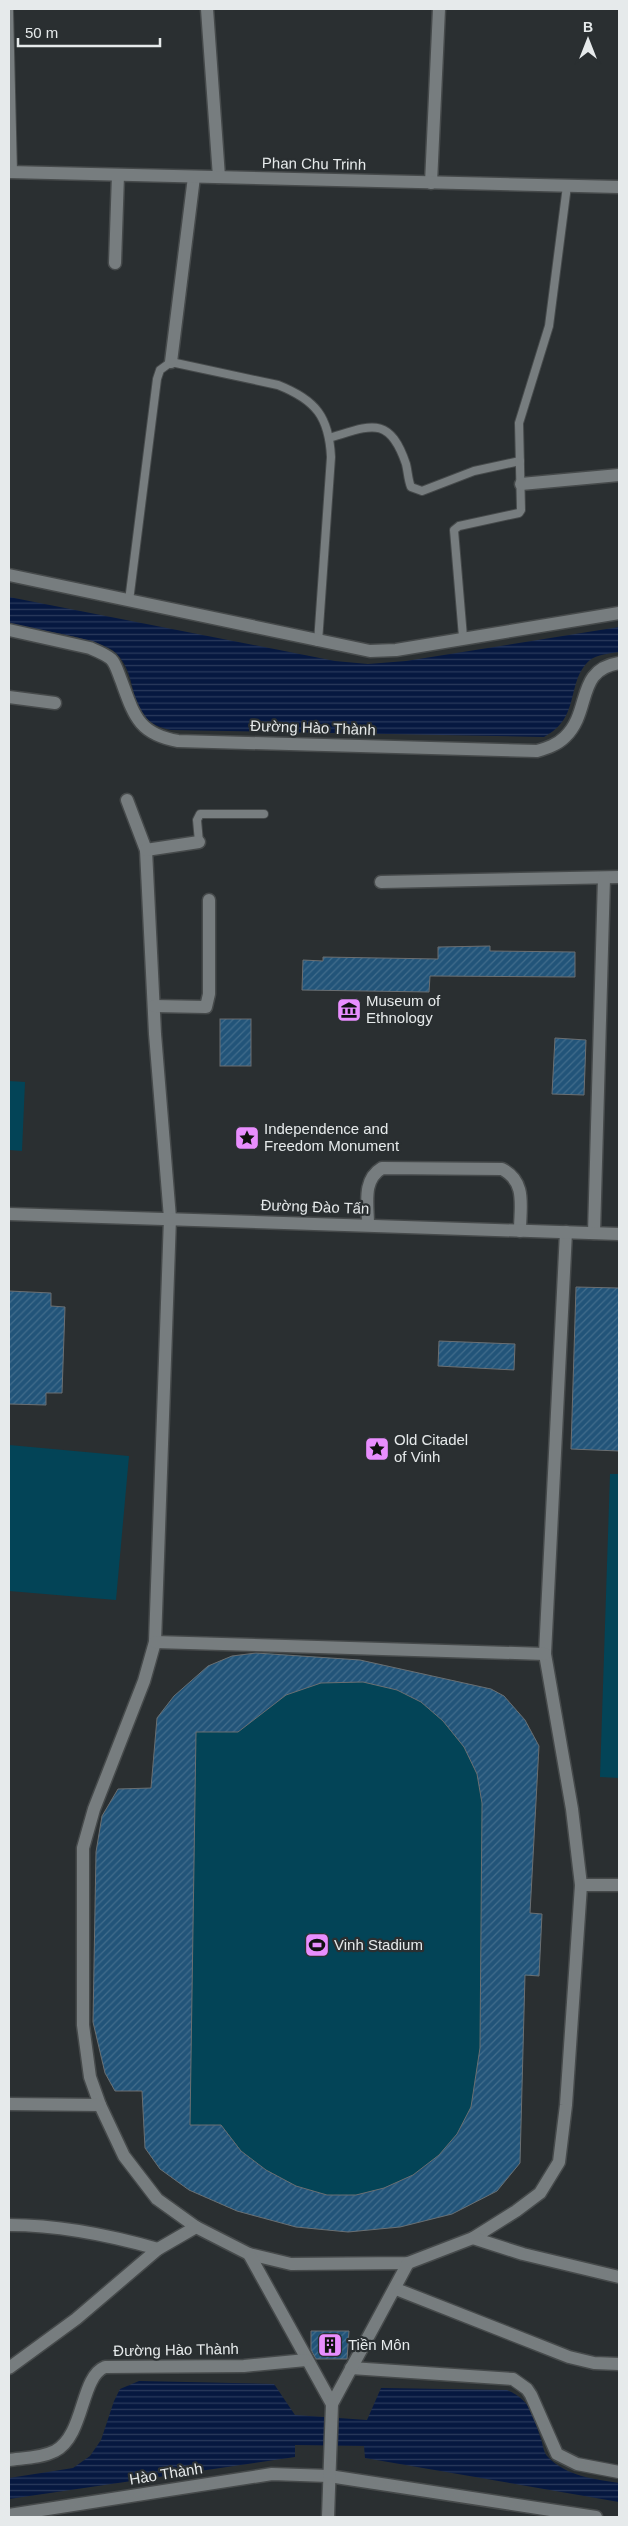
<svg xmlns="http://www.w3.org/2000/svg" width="628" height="2526" viewBox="0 0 628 2526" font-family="Arial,sans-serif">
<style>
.garden{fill:#034457}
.water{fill:url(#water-rules)}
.building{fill:url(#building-hatch);stroke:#6b6f72;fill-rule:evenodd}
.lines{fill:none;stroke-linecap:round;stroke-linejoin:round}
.lane-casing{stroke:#464a4b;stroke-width:10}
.street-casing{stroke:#464a4b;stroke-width:15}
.secondary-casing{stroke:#464a4b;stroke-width:15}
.lane{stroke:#777d7f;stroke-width:8}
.street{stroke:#777d7f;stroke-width:12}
.secondary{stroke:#777d7f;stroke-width:12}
.labels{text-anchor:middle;stroke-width:4.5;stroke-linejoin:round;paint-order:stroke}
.street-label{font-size:15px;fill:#e6eaeb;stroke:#2a2f31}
.poi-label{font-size:15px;fill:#e6eaeb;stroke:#2a2f31;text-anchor:start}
</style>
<defs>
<pattern id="water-rules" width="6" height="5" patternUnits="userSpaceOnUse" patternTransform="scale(1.25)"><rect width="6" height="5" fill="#061840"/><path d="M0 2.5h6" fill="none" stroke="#2a3a5c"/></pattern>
<pattern id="building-hatch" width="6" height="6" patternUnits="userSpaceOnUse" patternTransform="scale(1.25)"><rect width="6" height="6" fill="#225479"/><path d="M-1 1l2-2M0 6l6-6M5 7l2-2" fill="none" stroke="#426d8c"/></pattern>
</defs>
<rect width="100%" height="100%" fill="#2a2f31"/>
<g class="garden">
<path d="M9 1081 25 1082 22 1151 9 1150Z"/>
<path d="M9 1445 129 1456 116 1600 9 1591Z"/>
<path d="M610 1474H619V1778L600 1777Z"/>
<path d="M262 1653 360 1660 491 1689 530 1913 542 1914 539 1976H525L520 2163 497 2191 452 2214 400 2227 348 2232 296 2227 237 2211 189 2190 160 2169 145 2148 142 2091H115L105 2073 93 2022 96 1852 102 1816 118 1789 151 1788 157 1718 174 1696 208 1666 232 1656Z"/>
</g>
<g class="water">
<path d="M9 597 335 661 368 664 406 661 619 627V652C611 653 596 655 590 660 565 682 582 717 544 737L171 730C122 720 143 681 116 653 101 638 32 629 9 624Z"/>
<path d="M139 2381 274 2384 295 2415 367 2420 381 2388 507 2390C532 2400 534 2419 542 2442 543 2447 544 2453 548 2457 566 2476 594 2479 619 2483V2502L365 2458 364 2446 295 2445V2457L9 2499V2478L73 2468 90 2456 101 2440 114 2401 120 2389Z"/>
</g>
<g class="building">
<path d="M490 946V951L575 952V977L430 976 429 992 302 990 303 960 323 961V957L438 959V947Z"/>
<rect x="220" y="1019" width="31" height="47"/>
<path d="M555 1038 586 1040 584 1095 552 1094Z"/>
<path d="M576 1287 619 1288V1451L571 1449Z"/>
<path d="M9 1291 51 1293V1306L65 1307 62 1393H46V1405L9 1404Z"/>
<path d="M439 1341 515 1344 514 1370 438 1366Z"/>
<path d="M256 1653 360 1660 491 1689 504 1696 525 1720 539 1746 530 1913 542 1914 539 1976 525 1975 520 2163 497 2191 452 2214 400 2227 348 2232 296 2227 237 2211 189 2190 160 2169 145 2148 142 2091H115L105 2073 93 2022 96 1852 102 1816 118 1789 151 1788 157 1718 174 1696 208 1666 232 1656ZM363 1682 397 1690 421 1702 443 1721 464 1747 477 1774 482 1803 480 2048 471 2107 457 2134 439 2155 413 2175 384 2188 356 2195H327L296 2186 266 2170 241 2151 221 2125H190L196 1732H238L286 1695 321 1683Z"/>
<path d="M311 2331H349L347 2359H316L311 2350Z"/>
</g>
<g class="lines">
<defs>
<g id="lane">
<path d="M9 9 13 172"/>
<path d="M329 438C370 426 389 414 406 464 408 472 408 480 411 487L422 491 474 471 520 461"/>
<path d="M129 601 157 379 160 370 171 362 278 385C316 400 329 417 331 457L318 642"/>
<path d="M463 637 454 530 459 526 519 513 521 510 519 423 549 326 567 186"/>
<path d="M199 842 197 820 200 814H264"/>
</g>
<g id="street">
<path d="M207 9 219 177"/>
<path d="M431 183 439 9"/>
<path d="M115 263 118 175"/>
<path d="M171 362 194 177"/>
<path d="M521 484 619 475"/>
<path d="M9 575 370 651 396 650 619 613"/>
<path d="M9 630 90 648C97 651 105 654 111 659 116 664 118 673 121 680 134 715 138 734 178 741L537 751C547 748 557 745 565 737 592 711 575 670 619 663"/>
<path d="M9 697 55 703"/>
<path d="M127 800 146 850 155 1034 170 1218 155 1642 144 1681 94 1809 83 1848V2025L90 2077 100 2105 124 2156 157 2199 196 2227 249 2254 291 2264 408 2263 473 2238 516 2211 540 2193 559 2162 566 2105 581 1885 572 1809 545 1654 566 1232"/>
<path d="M146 850 199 842"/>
<path d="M381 882 619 877"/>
<path d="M154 1006 206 1007 209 994V900"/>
<path d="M368 1225C368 1204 362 1180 382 1168L502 1169C527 1182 520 1206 520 1231"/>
<path d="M594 1233 604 878"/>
<path d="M155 1642 545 1654"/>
<path d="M581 1885H619"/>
<path d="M9 2104 100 2105"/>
<path d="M9 2225C60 2225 109 2235 158 2249"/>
<path d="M473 2238 523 2254 619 2277"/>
<path d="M249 2254 332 2404"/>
<path d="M396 2289 569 2357 594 2363 619 2364"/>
<path d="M9 2368 76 2319 158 2249 196 2227"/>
<path d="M351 2368 513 2379 527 2389 531 2395 557 2454 577 2464 619 2472"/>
<path d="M9 2460C23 2458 41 2458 55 2451 85 2435 80 2377 105 2367L244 2366 306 2360"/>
<path d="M9 2515 272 2474 329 2476 596 2517"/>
<path d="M328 2517 332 2404 408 2263"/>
</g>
<g id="secondary">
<path d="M9 172 619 187"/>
<path d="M9 1214 619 1234"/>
</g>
</defs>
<use href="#lane" class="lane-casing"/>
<use href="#street" class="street-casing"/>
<use href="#secondary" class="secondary-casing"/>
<use href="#lane" class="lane"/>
<use href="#street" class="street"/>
<use href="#secondary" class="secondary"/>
</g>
<defs>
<symbol id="museum-square" viewBox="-11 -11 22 22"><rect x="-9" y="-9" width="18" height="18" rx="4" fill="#e98efe" stroke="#2a2f31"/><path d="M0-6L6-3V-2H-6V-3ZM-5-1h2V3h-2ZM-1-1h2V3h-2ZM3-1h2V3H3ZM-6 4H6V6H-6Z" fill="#111"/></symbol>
<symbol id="sight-square" viewBox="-11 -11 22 22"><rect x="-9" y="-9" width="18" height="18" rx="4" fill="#e98efe" stroke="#2a2f31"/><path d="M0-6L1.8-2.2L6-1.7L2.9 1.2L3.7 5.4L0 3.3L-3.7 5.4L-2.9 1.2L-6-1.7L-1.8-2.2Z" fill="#111"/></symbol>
<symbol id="stadium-square" viewBox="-11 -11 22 22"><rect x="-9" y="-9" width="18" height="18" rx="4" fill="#e98efe" stroke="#2a2f31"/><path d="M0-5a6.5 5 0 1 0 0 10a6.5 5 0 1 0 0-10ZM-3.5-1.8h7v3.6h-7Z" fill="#111"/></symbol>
<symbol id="building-square" viewBox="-11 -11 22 22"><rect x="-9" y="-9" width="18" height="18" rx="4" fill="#e98efe" stroke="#2a2f31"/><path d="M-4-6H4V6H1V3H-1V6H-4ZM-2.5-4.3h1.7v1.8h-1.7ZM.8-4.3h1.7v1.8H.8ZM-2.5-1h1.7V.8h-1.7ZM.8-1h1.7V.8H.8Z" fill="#111"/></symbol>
</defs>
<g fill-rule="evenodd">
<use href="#museum-square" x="335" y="996" width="28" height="28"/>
<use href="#sight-square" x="233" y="1124" width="28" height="28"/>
<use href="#sight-square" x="363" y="1435" width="28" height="28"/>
<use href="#stadium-square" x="303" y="1931" width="28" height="28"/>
<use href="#building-square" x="316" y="2331" width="28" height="28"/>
</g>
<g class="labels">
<g class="street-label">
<text transform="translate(314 164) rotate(1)" y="5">Phan Chu Trinh</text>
<text transform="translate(313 728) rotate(2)" y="5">Đường Hào Thành</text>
<text transform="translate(315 1207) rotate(2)" y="5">Đường Đào Tấn</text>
<text transform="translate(176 2350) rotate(-1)" y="5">Đường Hào Thành</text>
<text transform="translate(166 2474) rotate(-9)" y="5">Hào Thành</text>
</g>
<g class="poi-label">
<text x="366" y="1006">Museum of<tspan x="366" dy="17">Ethnology</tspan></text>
<text x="264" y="1134">Independence and<tspan x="264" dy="17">Freedom Monument</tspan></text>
<text x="394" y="1445">Old Citadel<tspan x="394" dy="17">of Vinh</tspan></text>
<text x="334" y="1950">Vinh Stadium</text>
<text x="348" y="2350">Tiền Môn</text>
</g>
</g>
<rect width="628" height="2526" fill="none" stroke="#e6eaeb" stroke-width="20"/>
<g transform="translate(588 40)" stroke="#2a2f31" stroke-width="4" paint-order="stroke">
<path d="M0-4L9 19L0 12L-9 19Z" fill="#e6eaeb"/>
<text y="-8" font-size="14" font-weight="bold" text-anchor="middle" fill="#e6eaeb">B</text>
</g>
<path d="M18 38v8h142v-8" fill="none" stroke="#e6eaeb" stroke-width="2.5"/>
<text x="25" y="38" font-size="15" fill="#e6eaeb" stroke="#2a2f31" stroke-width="4" paint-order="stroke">50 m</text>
</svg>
